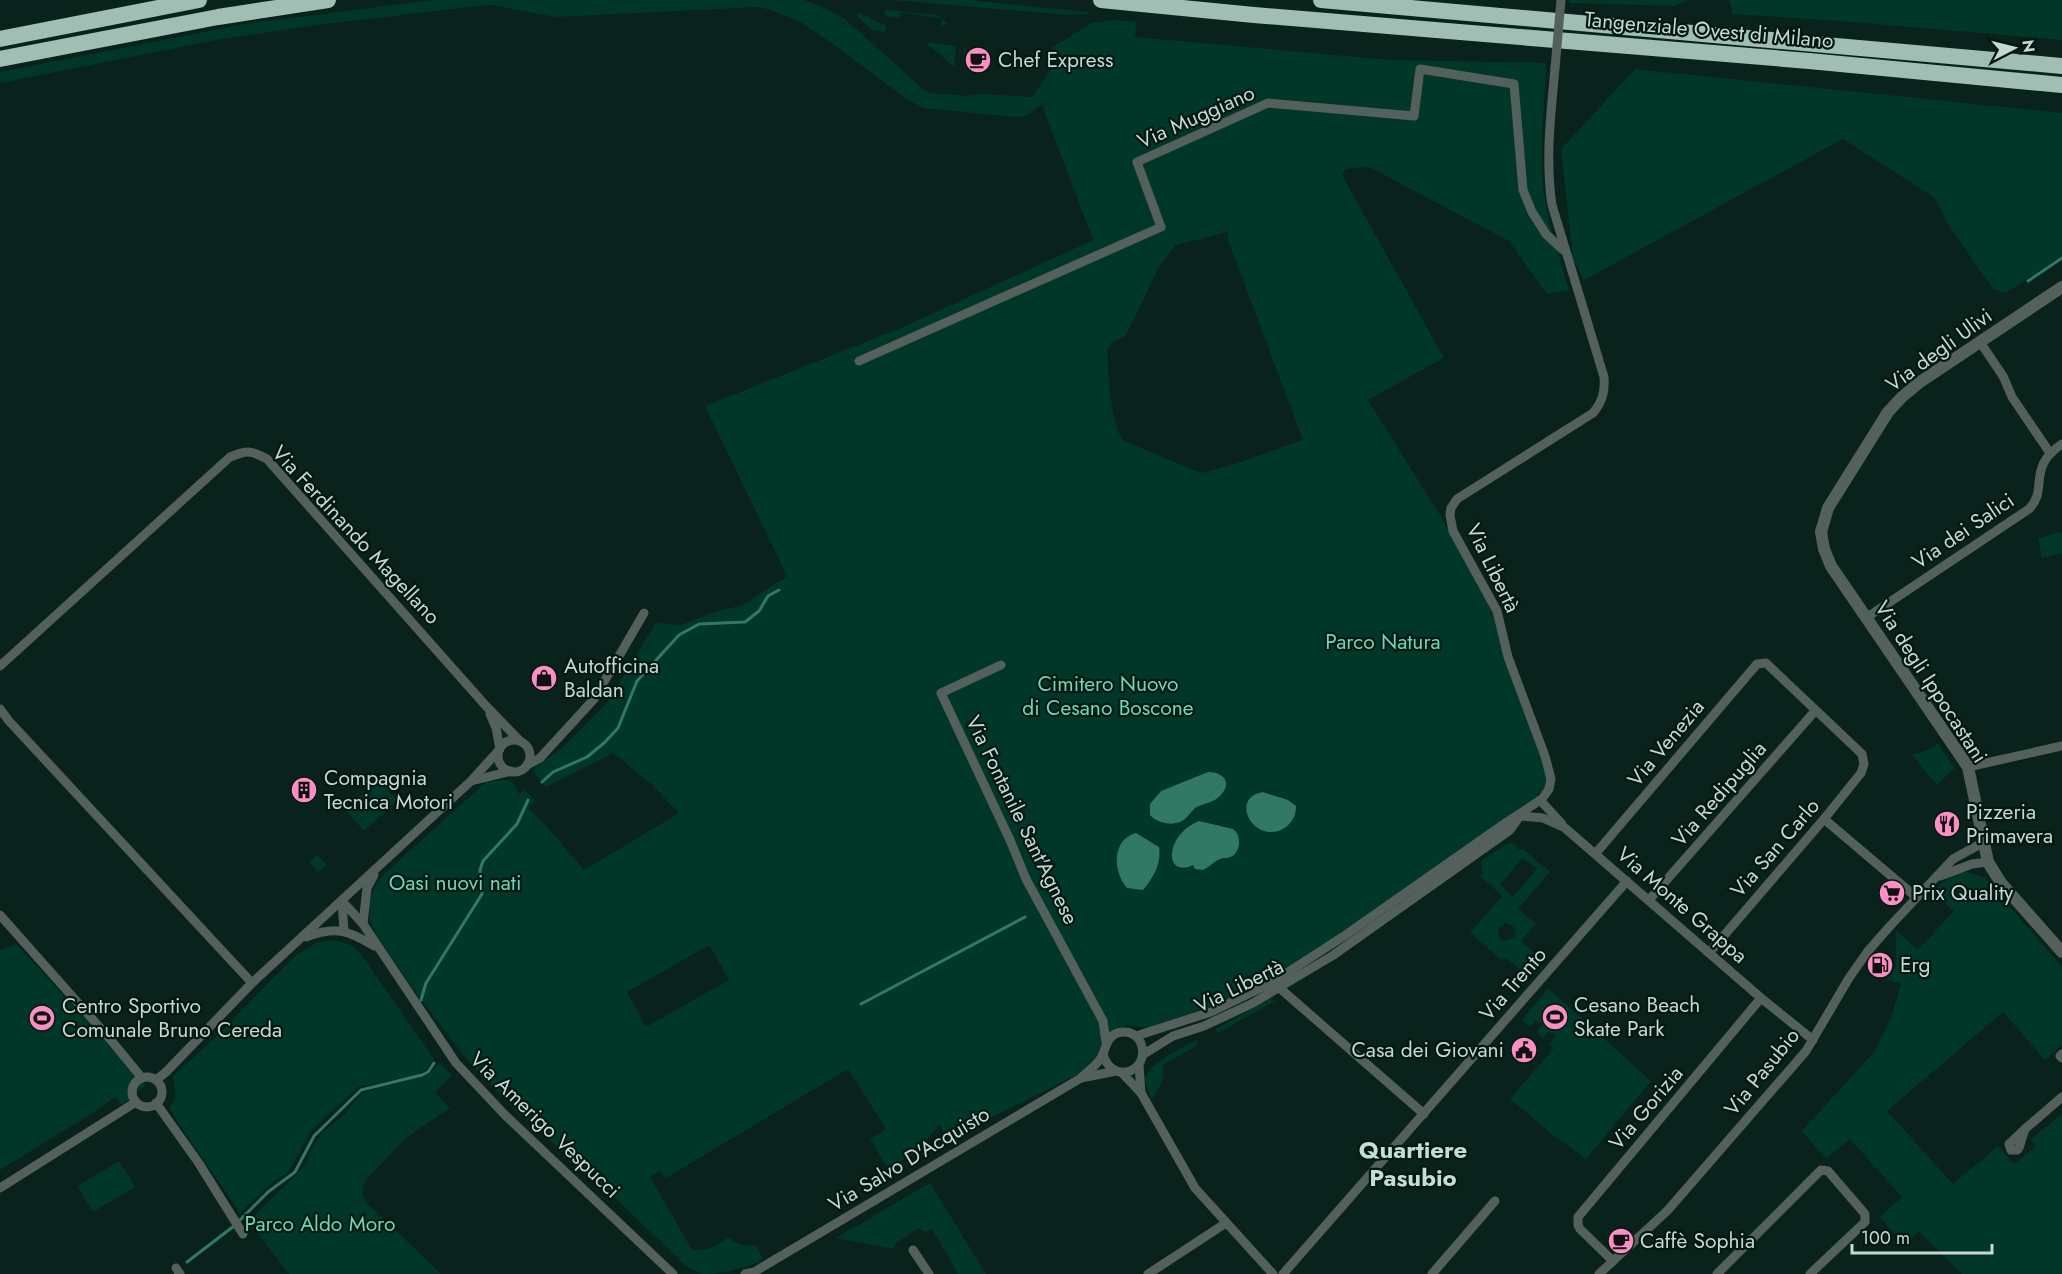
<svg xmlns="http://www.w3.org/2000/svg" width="2062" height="1274" viewBox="0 0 2062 1274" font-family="Jost,sans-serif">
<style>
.green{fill:#003729;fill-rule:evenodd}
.water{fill:#327963}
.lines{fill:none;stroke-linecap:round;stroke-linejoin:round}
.stream{stroke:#327963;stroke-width:3}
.minor{stroke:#54605b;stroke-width:9}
.tertiary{stroke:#54605b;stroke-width:12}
.motorway{stroke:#a1beb3;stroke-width:16}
.minor-bridge{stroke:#54605b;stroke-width:9}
.labels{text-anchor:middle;stroke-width:4.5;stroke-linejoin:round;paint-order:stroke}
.street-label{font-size:21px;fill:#c8d7d1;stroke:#011911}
.poi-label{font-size:21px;fill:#c8d7d1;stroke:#011911;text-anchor:start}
.park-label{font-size:21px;fill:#6ed7b5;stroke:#011911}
.quarter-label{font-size:24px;font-weight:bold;fill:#c1dfd3;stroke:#011911}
</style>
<rect width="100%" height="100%" fill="#09221b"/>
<g class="green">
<path d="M432 0H804L823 7 845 19 923 89 931 93 966 96 980 94 1032 97 1061 55 1051 48 1092 23 1112 20 1137 22 1134 37 1391 60 1546 63C1545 102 1540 143 1543 183 1546 219 1559 255 1569 290L1547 294 1509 241 1369 167 1346 169 1342 175 1444 358 1368 400 1440 515 1488 600 1547 774 1545 787 1526 807 1271 980 1210 1007 1148 1028 1126 1025 1102 1040 1099 1053 1080 1073 948 1139 939 1125 916 1153 888 1169 870 1139 886 1129 848 1069 666 1178 659 1171 650 1177 691 1248C706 1255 716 1245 729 1237 737 1245 746 1247 756 1245L763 1259C750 1268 720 1274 704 1274 698 1273 691 1269 686 1266L607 1190 516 1111 469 1062 421 1000 377 936 370 920V899L377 882 384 874 486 782 503 780 512 782 519 794 524 790 536 801 528 808 541 820 584 870 679 813 652 785 613 753 546 787 534 773 535 767 563 747 606 704 656 623 681 625 714 612 743 605 779 581 788 578 705 406 903 327 1093 240 1042 105 1026 116 1015 117 923 108 905 98 826 39 800 22 771 10 758 7 555 17 492 5 471 7 324 24 221 39 0 83V72L245 24ZM1228 232V240L1303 440 1229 466 1201 473 1122 440C1109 412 1109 379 1107 349L1115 341 1125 337 1159 267 1176 245ZM1208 772 1223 775 1226 784C1216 792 1204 800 1195 808 1192 811 1190 816 1186 819 1174 825 1159 825 1150 815V804L1161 791ZM1263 792 1279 796 1296 813 1289 824C1283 826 1273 832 1266 831 1255 830 1247 816 1246 806L1258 793ZM1199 821 1214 825 1221 859 1203 870 1193 865ZM1136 833 1159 847 1160 861 1147 885ZM709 945 729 980 646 1027 627 992Z"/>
<path d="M893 0H968L1089 12V14L1069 15Z"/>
<path d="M1569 0H1689L1675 6 1569 3Z"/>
<path d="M1729 0H2062V40L1839 21 1733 14Z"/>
<path d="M885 10H888L938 15 948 24 941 26 942 19 901 12 900 18 885 16Z"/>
<path d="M857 13C869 14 874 23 886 25L885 32 872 30 857 16Z"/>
<path d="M925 42 956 46 954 67Z"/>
<path d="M1635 69 2062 113V256L2006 293 1993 289 1947 223 1935 198 1843 139 1584 280 1573 259 1561 149Z"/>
<path d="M2062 532V553L2042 558 2038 538Z"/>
<path d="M1938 743 1955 768 1937 785 1912 755 1932 748Z"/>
<path d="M378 780 397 800 364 831 345 810Z"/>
<path d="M1512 843 1516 845 1518 850 1523 849 1550 872 1518 909 1536 924 1521 941 1539 957 1525 974 1505 957 1502 960 1470 933 1502 896 1480 876 1482 874 1481 861 1506 844ZM1522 858 1537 869 1513 897 1500 885ZM1505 923 1512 925 1516 931 1514 937 1507 941 1500 939 1498 934 1499 928Z"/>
<path d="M317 855 327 865 318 872 309 862Z"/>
<path d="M1965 871 1985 878 2062 967V1045L2045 1060 2003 1012 1887 1111 1953 1184 1998 1146 2014 1164 2036 1146 2031 1139 2062 1114V1274H1962L1919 1231 1905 1246 1880 1217 1902 1197 1850 1139 1826 1159 1802 1131 1874 1052 1891 1017 1901 984 1887 980 1896 967V930L1918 950 1954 911 1932 891 1953 875Z"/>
<path d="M333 940 351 945 360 953 434 1059 426 1069 417 1075 358 1087 312 1130 288 1172 269 1185 240 1213 177 1121 169 1107 176 1098 173 1076 216 1037 295 956 316 943Z"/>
<path d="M16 944 146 1085 122 1105 115 1097 91 1114 0 1170V950Z"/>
<path d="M1548 988 1651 1081 1586 1159 1553 1135 1510 1099 1554 1048 1549 1044 1555 1036 1549 1031 1543 1038 1536 1032 1542 1024 1536 1020 1530 1027 1522 1020Z"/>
<path d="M1270 999 1275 1001 1218 1033 1216 1029Z"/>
<path d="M1196 1040 1198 1045 1163 1065V1080L1152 1099C1149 1092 1144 1084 1146 1076 1150 1063 1184 1047 1196 1040Z"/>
<path d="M439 1063 452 1075 435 1093 450 1108 407 1137 365 1181C362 1189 361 1193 365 1201L441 1274H289L248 1221 294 1177 306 1164 312 1147 322 1133 345 1114 362 1093 429 1074Z"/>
<path d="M119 1161 135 1187 93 1212 77 1186Z"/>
<path d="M930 1183 986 1274H958L932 1229 925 1232 918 1228 895 1244 894 1249 836 1238Z"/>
</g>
<g class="water">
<path d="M1208 772C1224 772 1233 783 1220 796 1214 802 1206 803 1199 806 1193 808 1190 815 1185 819 1175 827 1158 824 1150 815V804L1161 791Z"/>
<path d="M1263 792 1288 800 1296 806C1296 815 1293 821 1286 827 1256 848 1227 798 1263 792Z"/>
<path d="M1199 821 1233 829C1241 835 1241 848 1234 855 1229 859 1225 857 1220 859 1214 862 1209 867 1203 870L1195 869 1193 865C1164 879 1164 835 1199 821Z"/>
<path d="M1136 833 1159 847C1162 863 1153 878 1143 890L1127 888C1113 872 1111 840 1136 833Z"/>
</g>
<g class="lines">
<g class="stream">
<path d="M2028 281 2062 258"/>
<path d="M542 782 553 772 587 757 604 743 618 728 637 681 679 635 699 624 745 622 759 611 768 596 779 590"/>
<path d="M421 1000 426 983 482 894 480 870 483 861 517 824 528 800"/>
<path d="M861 1004 1025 917"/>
<path d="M239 1221 268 1192 295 1172 314 1136 361 1090 422 1075 428 1072 434 1063"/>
<path d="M187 1262 234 1226"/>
</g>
<g class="minor">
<path d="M1980 342 2003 376 2012 397 2050 453"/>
<path d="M859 361 1161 227 1137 162 1268 103 1414 116 1420 69 1514 84 1523 190 1532 212 1546 234 1563 250"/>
<path d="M1866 618 2029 509C2049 489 2026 468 2062 444"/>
<path d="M1001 665 941 693 1010 840 1026 879 1103 1021 1106 1042"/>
<path d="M0 666 230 457C247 450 250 450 267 459L486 706 520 741"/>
<path d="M0 709 9 721 252 983"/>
<circle cx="514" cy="756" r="16"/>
<path d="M527 765 540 758 594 699 644 613"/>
<path d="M1968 767 2062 746"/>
<path d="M471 781 511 771"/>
<path d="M1540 800 1562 824"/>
<path d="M1824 819 1916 897"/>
<path d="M1596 853 1757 664 1766 663 1862 754 1864 764 1861 773 1824 819 1709 953"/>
<path d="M1940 876 1972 864 1988 862"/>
<path d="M1649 900 1815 711"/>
<path d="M342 901 363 924 456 1063 505 1115 673 1274"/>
<path d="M342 901 344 931"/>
<path d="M0 915 110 1039 142 1078"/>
<path d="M363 924 367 888 374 875"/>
<path d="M306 937C336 926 348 930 374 946"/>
<path d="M1275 984 1424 1114"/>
<path d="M1136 1036 1211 1012 1273 982 1347 934 1504 824 1542 799 1549 789 1551 779 1545 756 1508 657 1497 611 1453 531 1450 515 1451 508 1457 499 1593 413C1603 401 1605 391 1604 377L1552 205C1545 159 1551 113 1555 68"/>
<path d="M1144 1054 1173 1036 1204 1026 1253 1003 1332 956 1510 830 1520 816 1543 818 1565 828 1761 998 1813 1040"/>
<path d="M2062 1054 2060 1056 2062 1058"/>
<path d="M1139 1065 1141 1093"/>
<path d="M1122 1073 1141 1093 1195 1188 1273 1274"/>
<circle cx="147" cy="1092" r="15"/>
<path d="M1081 1078 1116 1071"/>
<path d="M156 1080 166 1072 252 983 471 781 500 749 496 728 490 714"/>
<path d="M156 1103 198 1162 243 1234"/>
<path d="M2025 1129 2019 1148 2017 1150H2011L2009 1144Z"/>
<path d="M2025 1129 2062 1097"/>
<path d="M0 1188 136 1102"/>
<path d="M913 1250 929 1274"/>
<path d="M1613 1261 1580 1229 1578 1225V1217L1761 998"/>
<path d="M176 1268 180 1274"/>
<path d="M745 1274 754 1272 1081 1078C1088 1071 1100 1063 1103 1054 1107 1043 1109 1033 1123 1032 1145 1031 1150 1063 1130 1071 1117 1076 1106 1066 1103 1054"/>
<path d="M1148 1274 1226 1223"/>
<path d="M1283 1274 1627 881"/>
<path d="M1432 1274 1495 1201"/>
<path d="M1599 1274 1668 1210 1806 1051 1849 978 1868 951 1890 926 1953 859 1984 842"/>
<path d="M1717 1274 1821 1170 1828 1171 1865 1214V1222L1810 1274"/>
</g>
<path class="tertiary" d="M2062 287 1920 382 1902 397 1888 412 1828 508 1821 532 1824 549 1831 566 1968 767 1988 862 2001 883 2062 952"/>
<g class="motorway">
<path d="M1101 0 1254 15 1809 61 2062 85"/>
<path d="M1321 0 2062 66"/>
<path d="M0 39 199 0"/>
<path d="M0 59 218 17 328 0"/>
</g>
<path class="minor-bridge" d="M1555 68 1561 0"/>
</g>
<defs>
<symbol id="cafe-disc" viewBox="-11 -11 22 22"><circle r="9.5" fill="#fb8fc4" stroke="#011911"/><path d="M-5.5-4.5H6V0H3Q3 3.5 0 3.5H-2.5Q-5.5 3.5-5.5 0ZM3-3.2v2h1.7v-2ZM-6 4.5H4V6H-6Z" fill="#111"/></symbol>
<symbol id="shop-disc" viewBox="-11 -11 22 22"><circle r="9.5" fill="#fb8fc4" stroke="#011911"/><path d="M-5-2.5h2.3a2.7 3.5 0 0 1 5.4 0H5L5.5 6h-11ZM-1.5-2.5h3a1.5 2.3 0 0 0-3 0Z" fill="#111"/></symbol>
<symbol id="building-disc" viewBox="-11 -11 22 22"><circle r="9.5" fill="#fb8fc4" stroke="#011911"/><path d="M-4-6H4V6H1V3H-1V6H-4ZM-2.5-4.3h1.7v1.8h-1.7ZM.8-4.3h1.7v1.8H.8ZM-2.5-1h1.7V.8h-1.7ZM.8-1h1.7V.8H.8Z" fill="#111"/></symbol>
<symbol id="restaurant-disc" viewBox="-11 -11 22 22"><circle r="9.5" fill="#fb8fc4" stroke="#011911"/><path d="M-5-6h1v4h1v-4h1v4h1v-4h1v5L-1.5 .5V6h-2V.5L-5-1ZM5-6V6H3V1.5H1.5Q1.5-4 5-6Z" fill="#111"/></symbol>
<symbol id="supermarket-disc" viewBox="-11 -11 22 22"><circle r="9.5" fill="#fb8fc4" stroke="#011911"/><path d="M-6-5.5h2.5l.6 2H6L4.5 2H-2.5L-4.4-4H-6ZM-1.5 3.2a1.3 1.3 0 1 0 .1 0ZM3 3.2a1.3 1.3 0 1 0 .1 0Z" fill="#111"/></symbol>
<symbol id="fuel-disc" viewBox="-11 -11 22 22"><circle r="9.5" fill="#fb8fc4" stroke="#011911"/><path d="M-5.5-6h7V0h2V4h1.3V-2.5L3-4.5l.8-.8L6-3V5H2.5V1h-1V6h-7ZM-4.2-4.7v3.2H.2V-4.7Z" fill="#111"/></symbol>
<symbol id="stadium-disc" viewBox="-11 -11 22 22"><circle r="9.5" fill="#fb8fc4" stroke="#011911"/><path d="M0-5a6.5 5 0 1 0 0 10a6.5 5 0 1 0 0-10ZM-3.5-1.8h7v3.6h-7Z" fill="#111"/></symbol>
<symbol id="civic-disc" viewBox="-11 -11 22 22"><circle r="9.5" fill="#fb8fc4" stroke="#011911"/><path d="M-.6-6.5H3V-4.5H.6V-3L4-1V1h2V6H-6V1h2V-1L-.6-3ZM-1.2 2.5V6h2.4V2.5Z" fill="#111"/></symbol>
</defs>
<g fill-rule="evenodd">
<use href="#cafe-disc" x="963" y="45" width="30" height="30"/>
<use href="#shop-disc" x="529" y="663" width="30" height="30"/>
<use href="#building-disc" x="289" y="775" width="30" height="30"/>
<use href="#restaurant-disc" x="1932" y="809" width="30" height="30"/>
<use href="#supermarket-disc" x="1877" y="878" width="30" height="30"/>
<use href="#fuel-disc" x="1865" y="950" width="30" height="30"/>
<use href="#stadium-disc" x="1540" y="1002" width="30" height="30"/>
<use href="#stadium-disc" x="27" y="1003" width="30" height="30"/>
<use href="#civic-disc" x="1509" y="1035" width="30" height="30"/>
<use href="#cafe-disc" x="1606" y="1226" width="30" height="30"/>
</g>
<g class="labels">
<g class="street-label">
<text transform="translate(1709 30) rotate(5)" y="7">Tangenziale Ovest di Milano</text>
<text transform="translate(1196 117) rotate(-24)" y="7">Via Muggiano</text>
<text transform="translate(1939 350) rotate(-36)" y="7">Via degli Ulivi</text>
<text transform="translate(1963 531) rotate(-34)" y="7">Via dei Salici</text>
<text transform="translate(356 535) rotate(47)" y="7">Via Ferdinando Magellano</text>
<text transform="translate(1493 568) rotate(64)" y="7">Via Libertà</text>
<text transform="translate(1931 682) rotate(57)" y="7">Via degli Ippocastani</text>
<text transform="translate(1666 743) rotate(-50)" y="7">Via Venezia</text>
<text transform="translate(1719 794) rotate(-49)" y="7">Via Redipuglia</text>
<text transform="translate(1022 820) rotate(64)" y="7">Via Fontanile Sant'Agnese</text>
<text transform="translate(1775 848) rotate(-49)" y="7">Via San Carlo</text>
<text transform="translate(1682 905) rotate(41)" y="7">Via Monte Grappa</text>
<text transform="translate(1513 984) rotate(-49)" y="7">Via Trento</text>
<text transform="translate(1239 986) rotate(-26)" y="7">Via Libertà</text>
<text transform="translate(1762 1072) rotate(-51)" y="7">Via Pasubio</text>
<text transform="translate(1646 1108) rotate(-50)" y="7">Via Gorizia</text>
<text transform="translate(545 1125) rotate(44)" y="7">Via Amerigo Vespucci</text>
<text transform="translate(909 1159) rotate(-31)" y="7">Via Salvo D'Acquisto</text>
</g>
<g class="poi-label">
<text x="998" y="67">Chef Express</text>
<text x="564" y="673">Autofficina<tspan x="564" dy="24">Baldan</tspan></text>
<text x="324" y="785">Compagnia<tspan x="324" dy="24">Tecnica Motori</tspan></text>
<text x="1966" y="819">Pizzeria<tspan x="1966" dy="24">Primavera</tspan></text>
<text x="1912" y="900">Prix Quality</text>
<text x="1900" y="972">Erg</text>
<text x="1574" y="1012">Cesano Beach<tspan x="1574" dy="24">Skate Park</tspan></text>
<text x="62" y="1013">Centro Sportivo<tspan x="62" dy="24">Comunale Bruno Cereda</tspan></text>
<text x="1504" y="1057" text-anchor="end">Casa dei Giovani</text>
<text x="1640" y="1248">Caffè Sophia</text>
</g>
<g class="park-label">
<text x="1383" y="649">Parco Natura</text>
<text x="1108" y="691">Cimitero Nuovo<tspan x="1108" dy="24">di Cesano Boscone</tspan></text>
<text x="455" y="890">Oasi nuovi nati</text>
<text x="320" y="1231">Parco Aldo Moro</text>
</g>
<g class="quarter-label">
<text x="1413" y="1158">Quartiere<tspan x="1413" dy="28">Pasubio</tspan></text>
</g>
</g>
<g transform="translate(2014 48) rotate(83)" stroke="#011911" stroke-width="4.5" paint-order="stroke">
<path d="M0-4.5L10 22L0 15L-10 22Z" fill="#c8d7d1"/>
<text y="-9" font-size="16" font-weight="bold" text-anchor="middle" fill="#c8d7d1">N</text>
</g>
<path d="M1852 1244v9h140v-9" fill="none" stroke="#c8d7d1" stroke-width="3"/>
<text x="1861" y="1244" font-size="18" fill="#c8d7d1" stroke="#011911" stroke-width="4.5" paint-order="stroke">100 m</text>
</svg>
